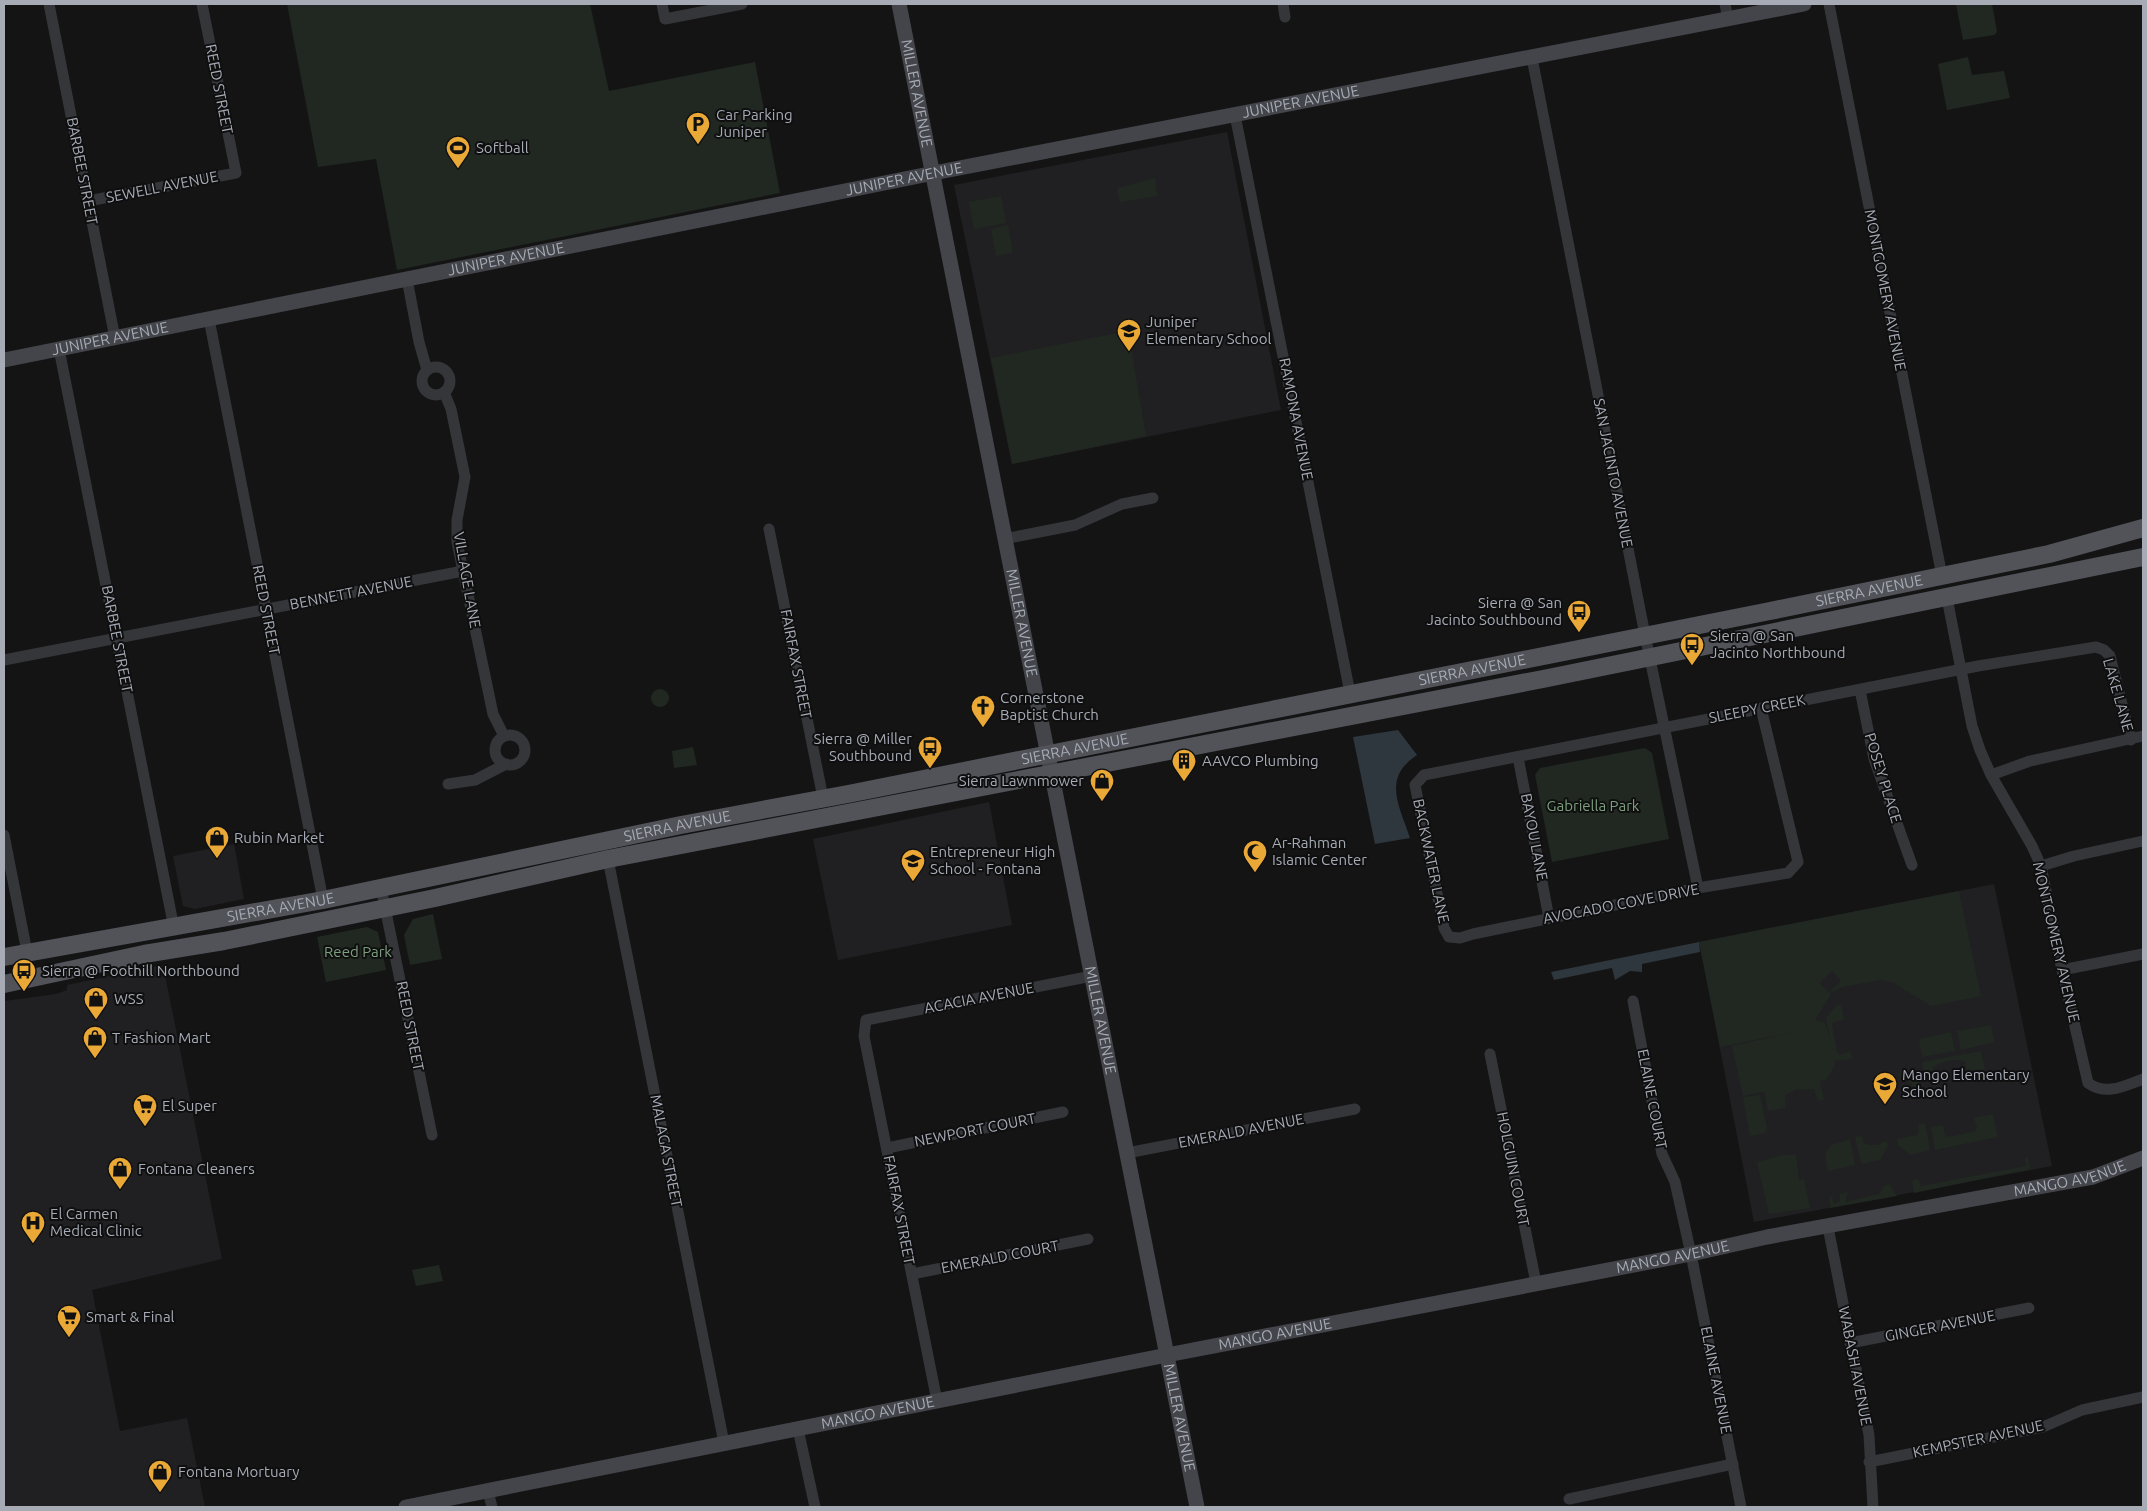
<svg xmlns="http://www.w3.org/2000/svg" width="2147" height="1511" viewBox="0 0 2147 1511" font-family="Ubuntu,sans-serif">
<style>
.built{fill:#202022}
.green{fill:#202821}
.water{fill:#2d373d}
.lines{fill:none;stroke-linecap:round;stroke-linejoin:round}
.street{stroke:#35363a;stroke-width:11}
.secondary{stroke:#43454a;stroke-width:15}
.primary{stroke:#515359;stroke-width:18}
.labels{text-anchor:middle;stroke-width:4;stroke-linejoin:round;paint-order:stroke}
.street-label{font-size:15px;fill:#a6abb5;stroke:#0f0f10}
.poi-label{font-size:15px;fill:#a6abb5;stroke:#0f0f10;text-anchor:start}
.park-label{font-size:15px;fill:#7d9f7f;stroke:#0f0f10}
</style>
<rect width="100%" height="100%" fill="#141415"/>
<g class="built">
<path d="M1227 132 1281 410 1012 464 954 185Z"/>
<path d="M989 802 1012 925 838 960 813 839Z"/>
<path d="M234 844 244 899 195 909 183 906 173 856Z"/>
<path d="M1994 884 2052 1166 1754 1222 1699 942Z"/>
<path d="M163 965 222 1259 92 1290 120 1431 187 1418 205 1507H4V1001L56 994 67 990V985Z"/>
</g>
<g class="green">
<path d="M287 4H590L609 91 755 62 780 193 397 270 376 159 318 167Z"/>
<path d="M1956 4H1992L1997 32 1994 35 1963 40Z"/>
<path d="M1968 57 1972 75 2004 71 2010 98 1947 110 1938 64Z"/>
<path d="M1155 178 1157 196 1120 202 1117 188Z"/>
<path d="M1001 196 1006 223 974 229 969 202Z"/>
<path d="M1008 225 1013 253 996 256 991 229Z"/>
<path d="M1128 331 1146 436 1012 464 991 358Z"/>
<circle cx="660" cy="698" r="9"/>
<path d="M693 747 697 765 674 768 672 751Z"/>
<path d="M1645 748 1652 753 1669 839 1552 862 1535 775 1540 768Z"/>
<path d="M1959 891 1981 996 1931 1006 1892 982 1882 980 1842 987 1833 992 1830 991 1841 981 1832 971 1819 983 1831 994 1815 1020 1825 1023 1830 1041 1826 1018 1835 1007 1841 1004 1844 1020 1834 1022 1832 1025 1837 1052 1840 1055 1850 1051 1852 1059 1834 1061 1835 1065 1826 1080 1820 1081 1824 1100 1818 1101 1814 1089 1795 1090 1785 1095 1786 1108 1768 1111 1764 1092 1743 1096 1732 1046 1794 1032 1720 1047 1699 942Z"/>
<path d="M433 914 442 959 410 965 404 935 413 919Z"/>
<path d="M367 927 378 932 386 970 326 982 317 937Z"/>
<path d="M1991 1025 1994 1042 1961 1050 1957 1031Z"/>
<path d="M1951 1032 1955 1051 1922 1057 1919 1039Z"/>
<path d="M1981 1051 1985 1069 1967 1072 1965 1062C1957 1057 1939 1062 1932 1068L1935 1078 1926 1080 1922 1062Z"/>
<path d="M1901 1069C1915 1074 1922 1083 1925 1098L1919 1100C1917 1088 1911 1080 1899 1076Z"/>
<path d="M1760 1095 1767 1129 1765 1133 1750 1136 1743 1097Z"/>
<path d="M1993 1114 1998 1137 1935 1150 1931 1127 1943 1125 1945 1134 1948 1137 1976 1131 1977 1127 1974 1118Z"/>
<path d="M1925 1123 1930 1150 1911 1155 1898 1145 1897 1139 1917 1135 1919 1131 1918 1124Z"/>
<path d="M1862 1136 1863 1142 1867 1145H1878L1886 1141 1888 1145 1880 1160 1861 1164 1855 1137Z"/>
<path d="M1850 1139 1855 1165 1828 1171 1825 1153 1831 1145Z"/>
<path d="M1783 1155H1796L1799 1180 1804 1179 1810 1208 1769 1214 1757 1162Z"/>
<path d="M2028 1157 2030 1169 1914 1193 1912 1181 1918 1179 1921 1186 2026 1166 2025 1158Z"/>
<path d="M1889 1184 1897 1196 1830 1208 1829 1197 1834 1196 1835 1197 1832 1198 1834 1204 1840 1201V1194L1848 1192 1845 1202 1879 1194 1884 1186Z"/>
<path d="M439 1265 443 1281 416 1286 412 1270Z"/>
</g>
<g class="water">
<path d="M1398 730 1417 755C1382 778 1399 805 1410 838L1375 844 1353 737Z"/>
<path d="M1699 942 1700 952 1642 964V972L1630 971 1615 980 1612 968 1554 980 1551 972Z"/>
</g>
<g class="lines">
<g class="street">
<path d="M49 4 115 338"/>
<path d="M662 4 665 19 742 4"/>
<path d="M1283 4 1285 17"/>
<path d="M1725 4 1728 19"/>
<path d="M1829 4 1942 576"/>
<path d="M1532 58 1645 635 1698 888"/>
<path d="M1235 115 1350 693"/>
<path d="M88 201 236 173 202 4"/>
<path d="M407 279 419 342 427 370"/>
<path d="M209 319 323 900"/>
<path d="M59 349 174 928"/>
<circle cx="436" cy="381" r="14"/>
<path d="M444 392 451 409 465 477 457 520V542L493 714 504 736"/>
<path d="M769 529 823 798"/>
<path d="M1004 539 1075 525 1122 504 1153 498"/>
<path d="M1947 598 1972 726 1980 750 1991 775 2032 846 2041 866 2062 970 2088 1083C2106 1096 2124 1086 2143 1079"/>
<path d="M4 660 463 571"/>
<path d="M1860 690 1874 759 1912 865"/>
<path d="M1761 708 1798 862 1788 873 1698 888 1473 934 1460 938 1449 937 1444 928 1415 785 1424 775 1978 666 2096 647 2104 650 2110 656 2131 740"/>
<circle cx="510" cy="750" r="15"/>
<path d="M1518 757 1549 918"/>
<path d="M1991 775 2030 761 2143 736"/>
<path d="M448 784 475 780 506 764"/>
<path d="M4 835 27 952"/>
<path d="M608 859 724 1443"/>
<path d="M2041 866 2074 856 2143 841"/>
<path d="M381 888 432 1135"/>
<path d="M2062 970 2143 954"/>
<path d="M1633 1001 1662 1154 1675 1182 1691 1254 1741 1507"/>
<path d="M1490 1054 1536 1283"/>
<path d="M887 1148 1063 1112"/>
<path d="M1127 1153 1355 1109"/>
<path d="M1828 1227 1869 1435 1873 1507"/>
<path d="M912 1274 1088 1239"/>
<path d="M1850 1343 2029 1308"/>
<path d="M937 1401 864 1036 866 1020 1092 976"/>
<path d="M798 1429 815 1507"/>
<path d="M1869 1462 2043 1427 2082 1410 2143 1397"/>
<path d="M488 1491 492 1507"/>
<path d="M1569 1499 1733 1464"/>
</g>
<g class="secondary">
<path id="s1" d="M899 4 1197 1507"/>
<path id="s2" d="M4 360 949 170 1804 4"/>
<path id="s3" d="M406 1507 1167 1355 1691 1254 1767 1237 2093 1177 2143 1158"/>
</g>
<g class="primary">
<path id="s4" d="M4 957 323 900 681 825 848 794 1770 611 2049 554 2143 528"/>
<path d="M4 984 144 954 224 941 435 898 608 859 1543 679 2143 557"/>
</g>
</g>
<defs>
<symbol id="parking-pin" viewBox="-11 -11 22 30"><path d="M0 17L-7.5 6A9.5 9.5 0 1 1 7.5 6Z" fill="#eaa936" stroke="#0f0f10"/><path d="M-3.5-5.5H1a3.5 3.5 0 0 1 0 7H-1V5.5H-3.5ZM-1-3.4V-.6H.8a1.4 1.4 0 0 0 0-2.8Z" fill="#111"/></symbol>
<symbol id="stadium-pin" viewBox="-11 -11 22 30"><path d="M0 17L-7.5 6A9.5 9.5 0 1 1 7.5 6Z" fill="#eaa936" stroke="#0f0f10"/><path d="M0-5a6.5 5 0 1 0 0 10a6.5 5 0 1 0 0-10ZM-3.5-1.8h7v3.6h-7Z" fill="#111"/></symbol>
<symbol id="school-pin" viewBox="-11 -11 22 30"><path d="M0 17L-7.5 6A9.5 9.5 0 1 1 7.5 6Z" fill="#eaa936" stroke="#0f0f10"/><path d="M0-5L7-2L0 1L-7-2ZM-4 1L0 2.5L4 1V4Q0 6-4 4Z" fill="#111"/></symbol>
<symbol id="bus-pin" viewBox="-11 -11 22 30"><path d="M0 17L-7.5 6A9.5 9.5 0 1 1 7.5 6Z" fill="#eaa936" stroke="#0f0f10"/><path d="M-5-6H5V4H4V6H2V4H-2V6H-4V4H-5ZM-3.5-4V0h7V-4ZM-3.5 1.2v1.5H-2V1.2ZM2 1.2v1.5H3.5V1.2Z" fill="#111"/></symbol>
<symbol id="church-pin" viewBox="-11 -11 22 30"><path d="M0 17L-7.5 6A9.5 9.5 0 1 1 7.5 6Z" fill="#eaa936" stroke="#0f0f10"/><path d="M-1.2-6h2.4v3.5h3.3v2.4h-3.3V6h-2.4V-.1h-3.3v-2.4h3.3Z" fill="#111"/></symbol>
<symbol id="building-pin" viewBox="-11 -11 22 30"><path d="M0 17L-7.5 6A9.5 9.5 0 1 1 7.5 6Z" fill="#eaa936" stroke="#0f0f10"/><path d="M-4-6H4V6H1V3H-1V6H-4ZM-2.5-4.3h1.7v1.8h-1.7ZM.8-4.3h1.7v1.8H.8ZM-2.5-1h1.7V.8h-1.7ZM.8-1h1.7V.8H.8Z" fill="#111"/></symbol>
<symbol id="shop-pin" viewBox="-11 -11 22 30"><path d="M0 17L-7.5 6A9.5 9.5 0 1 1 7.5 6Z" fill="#eaa936" stroke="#0f0f10"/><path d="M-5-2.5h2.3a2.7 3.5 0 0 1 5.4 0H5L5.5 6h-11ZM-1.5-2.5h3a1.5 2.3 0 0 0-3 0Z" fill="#111"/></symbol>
<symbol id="mosque-pin" viewBox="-11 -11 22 30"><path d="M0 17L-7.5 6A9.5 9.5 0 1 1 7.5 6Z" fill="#eaa936" stroke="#0f0f10"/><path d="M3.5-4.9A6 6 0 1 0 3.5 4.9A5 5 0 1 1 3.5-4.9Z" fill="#111"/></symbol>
<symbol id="supermarket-pin" viewBox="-11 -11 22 30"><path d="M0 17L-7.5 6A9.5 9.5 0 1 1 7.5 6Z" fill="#eaa936" stroke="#0f0f10"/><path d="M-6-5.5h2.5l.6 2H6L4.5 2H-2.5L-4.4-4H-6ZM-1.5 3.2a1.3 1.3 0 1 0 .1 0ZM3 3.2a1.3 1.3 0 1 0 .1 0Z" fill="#111"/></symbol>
<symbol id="hospital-pin" viewBox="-11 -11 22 30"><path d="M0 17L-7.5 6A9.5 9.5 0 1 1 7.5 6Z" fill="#eaa936" stroke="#0f0f10"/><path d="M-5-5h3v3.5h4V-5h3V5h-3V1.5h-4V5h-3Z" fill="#111"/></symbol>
</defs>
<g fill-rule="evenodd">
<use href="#parking-pin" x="684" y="110" width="28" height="38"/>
<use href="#stadium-pin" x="444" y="134" width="28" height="38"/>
<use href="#school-pin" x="1115" y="317" width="28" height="38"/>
<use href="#bus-pin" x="1565" y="598" width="28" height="38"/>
<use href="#bus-pin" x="1678" y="631" width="28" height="38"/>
<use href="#church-pin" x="969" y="693" width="28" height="38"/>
<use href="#bus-pin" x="916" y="734" width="28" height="38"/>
<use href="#building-pin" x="1170" y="747" width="28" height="38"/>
<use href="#shop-pin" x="1088" y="767" width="28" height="38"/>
<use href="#shop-pin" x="203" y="824" width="28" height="38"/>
<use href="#mosque-pin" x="1241" y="838" width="28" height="38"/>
<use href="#school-pin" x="899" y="847" width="28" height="38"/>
<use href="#bus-pin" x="10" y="957" width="28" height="38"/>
<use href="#shop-pin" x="82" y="985" width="28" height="38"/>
<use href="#shop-pin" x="81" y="1024" width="28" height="38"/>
<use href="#school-pin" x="1871" y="1070" width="28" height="38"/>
<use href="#supermarket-pin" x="131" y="1092" width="28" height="38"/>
<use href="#shop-pin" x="106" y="1155" width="28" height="38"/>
<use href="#hospital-pin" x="19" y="1209" width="28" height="38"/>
<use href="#supermarket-pin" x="55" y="1303" width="28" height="38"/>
<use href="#shop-pin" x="146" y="1458" width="28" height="38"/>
</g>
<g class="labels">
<g class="street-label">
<text transform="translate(219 89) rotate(79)" y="5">REED STREET</text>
<text dy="5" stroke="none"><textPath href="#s1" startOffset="91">MILLER AVENUE</textPath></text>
<text dy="5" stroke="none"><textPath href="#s2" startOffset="1322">JUNIPER AVENUE</textPath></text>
<text transform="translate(82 171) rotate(79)" y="5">BARBEE STREET</text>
<text dy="5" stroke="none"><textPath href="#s2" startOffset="918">JUNIPER AVENUE</textPath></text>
<text transform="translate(162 187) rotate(-11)" y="5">SEWELL AVENUE</text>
<text dy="5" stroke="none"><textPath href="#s2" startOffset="512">JUNIPER AVENUE</textPath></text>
<text transform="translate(1885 290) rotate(79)" y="5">MONTGOMERY AVENUE</text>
<text dy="5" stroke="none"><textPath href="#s2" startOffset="108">JUNIPER AVENUE</textPath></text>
<text transform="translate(1296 419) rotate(79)" y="5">RAMONA AVENUE</text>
<text transform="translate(1613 473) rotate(79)" y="5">SAN JACINTO AVENUE</text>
<text transform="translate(467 580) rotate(80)" y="5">VILLAGE LANE</text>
<text dy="5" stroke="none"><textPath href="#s4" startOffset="1901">SIERRA AVENUE</textPath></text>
<text transform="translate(351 593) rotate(-11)" y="5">BENNETT AVENUE</text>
<text transform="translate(266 610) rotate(79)" y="5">REED STREET</text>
<text dy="5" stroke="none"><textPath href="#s1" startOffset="631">MILLER AVENUE</textPath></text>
<text transform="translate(117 639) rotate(79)" y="5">BARBEE STREET</text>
<text transform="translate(796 664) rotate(79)" y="5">FAIRFAX STREET</text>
<text dy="5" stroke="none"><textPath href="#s4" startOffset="1496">SIERRA AVENUE</textPath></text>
<text transform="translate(2118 695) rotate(74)" y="5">LAKE LANE</text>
<text transform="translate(1757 709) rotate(-11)" y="5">SLEEPY CREEK</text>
<text dy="5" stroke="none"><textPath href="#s4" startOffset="1091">SIERRA AVENUE</textPath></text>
<text transform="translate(1883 778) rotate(73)" y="5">POSEY PLACE</text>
<text dy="5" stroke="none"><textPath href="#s4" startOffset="686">SIERRA AVENUE</textPath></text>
<text transform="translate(1534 837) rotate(79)" y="5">BAYOU LANE</text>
<text transform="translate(1431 861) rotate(78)" y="5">BACKWATER LANE</text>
<text transform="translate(1621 904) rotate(-11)" y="5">AVOCADO COVE DRIVE</text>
<text dy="5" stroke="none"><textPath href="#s4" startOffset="281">SIERRA AVENUE</textPath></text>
<text transform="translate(2056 942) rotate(77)" y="5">MONTGOMERY AVENUE</text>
<text transform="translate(979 998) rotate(-11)" y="5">ACACIA AVENUE</text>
<text dy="5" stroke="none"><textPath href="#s1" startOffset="1036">MILLER AVENUE</textPath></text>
<text transform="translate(410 1026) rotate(79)" y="5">REED STREET</text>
<text transform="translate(1652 1099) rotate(79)" y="5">ELAINE COURT</text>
<text transform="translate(975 1130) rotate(-11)" y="5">NEWPORT COURT</text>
<text transform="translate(1241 1131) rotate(-11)" y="5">EMERALD AVENUE</text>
<text transform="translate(666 1151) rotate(79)" y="5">MALAGA STREET</text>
<text transform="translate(1513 1169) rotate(79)" y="5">HOLGUIN COURT</text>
<text dy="5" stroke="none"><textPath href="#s3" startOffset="1696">MANGO AVENUE</textPath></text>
<text transform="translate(899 1210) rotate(79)" y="5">FAIRFAX STREET</text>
<text transform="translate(1000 1257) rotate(-11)" y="5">EMERALD COURT</text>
<text dy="5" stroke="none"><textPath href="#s3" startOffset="1291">MANGO AVENUE</textPath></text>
<text transform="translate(1940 1326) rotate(-11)" y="5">GINGER AVENUE</text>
<text dy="5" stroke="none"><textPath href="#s3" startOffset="886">MANGO AVENUE</textPath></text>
<text transform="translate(1855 1366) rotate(79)" y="5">WABASH AVENUE</text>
<text transform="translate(1716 1380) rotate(79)" y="5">ELAINE AVENUE</text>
<text dy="5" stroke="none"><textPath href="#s3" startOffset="481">MANGO AVENUE</textPath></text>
<text dy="5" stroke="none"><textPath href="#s1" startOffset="1441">MILLER AVENUE</textPath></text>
<text transform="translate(1978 1439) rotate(-12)" y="5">KEMPSTER AVENUE</text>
</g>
<g class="poi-label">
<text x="716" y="120">Car Parking<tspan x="716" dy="17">Juniper</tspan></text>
<text x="476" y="153">Softball</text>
<text x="1146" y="327">Juniper<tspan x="1146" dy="17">Elementary School</tspan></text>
<text x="1562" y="608" text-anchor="end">Sierra @ San<tspan x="1562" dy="17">Jacinto Southbound</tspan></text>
<text x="1710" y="641">Sierra @ San<tspan x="1710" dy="17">Jacinto Northbound</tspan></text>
<text x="1000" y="703">Cornerstone<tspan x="1000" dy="17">Baptist Church</tspan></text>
<text x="912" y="744" text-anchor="end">Sierra @ Miller<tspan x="912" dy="17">Southbound</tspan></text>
<text x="1202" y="766">AAVCO Plumbing</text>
<text x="1084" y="786" text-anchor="end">Sierra Lawnmower</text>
<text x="234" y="843">Rubin Market</text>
<text x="1272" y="848">Ar-Rahman<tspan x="1272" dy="17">Islamic Center</tspan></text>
<text x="930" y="857">Entrepreneur High<tspan x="930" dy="17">School - Fontana</tspan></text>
<text x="42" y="976">Sierra @ Foothill Northbound</text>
<text x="114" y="1004">WSS</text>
<text x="112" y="1043">T Fashion Mart</text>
<text x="1902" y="1080">Mango Elementary<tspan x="1902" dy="17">School</tspan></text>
<text x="162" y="1111">El Super</text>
<text x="138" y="1174">Fontana Cleaners</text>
<text x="50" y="1219">El Carmen<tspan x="50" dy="17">Medical Clinic</tspan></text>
<text x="86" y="1322">Smart &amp; Final</text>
<text x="178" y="1477">Fontana Mortuary</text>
</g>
<g class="park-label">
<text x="1593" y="811">Gabriella Park</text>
<text x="358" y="957">Reed Park</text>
</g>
</g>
<rect width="2147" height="1511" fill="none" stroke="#a6abb5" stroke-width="10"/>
</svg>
